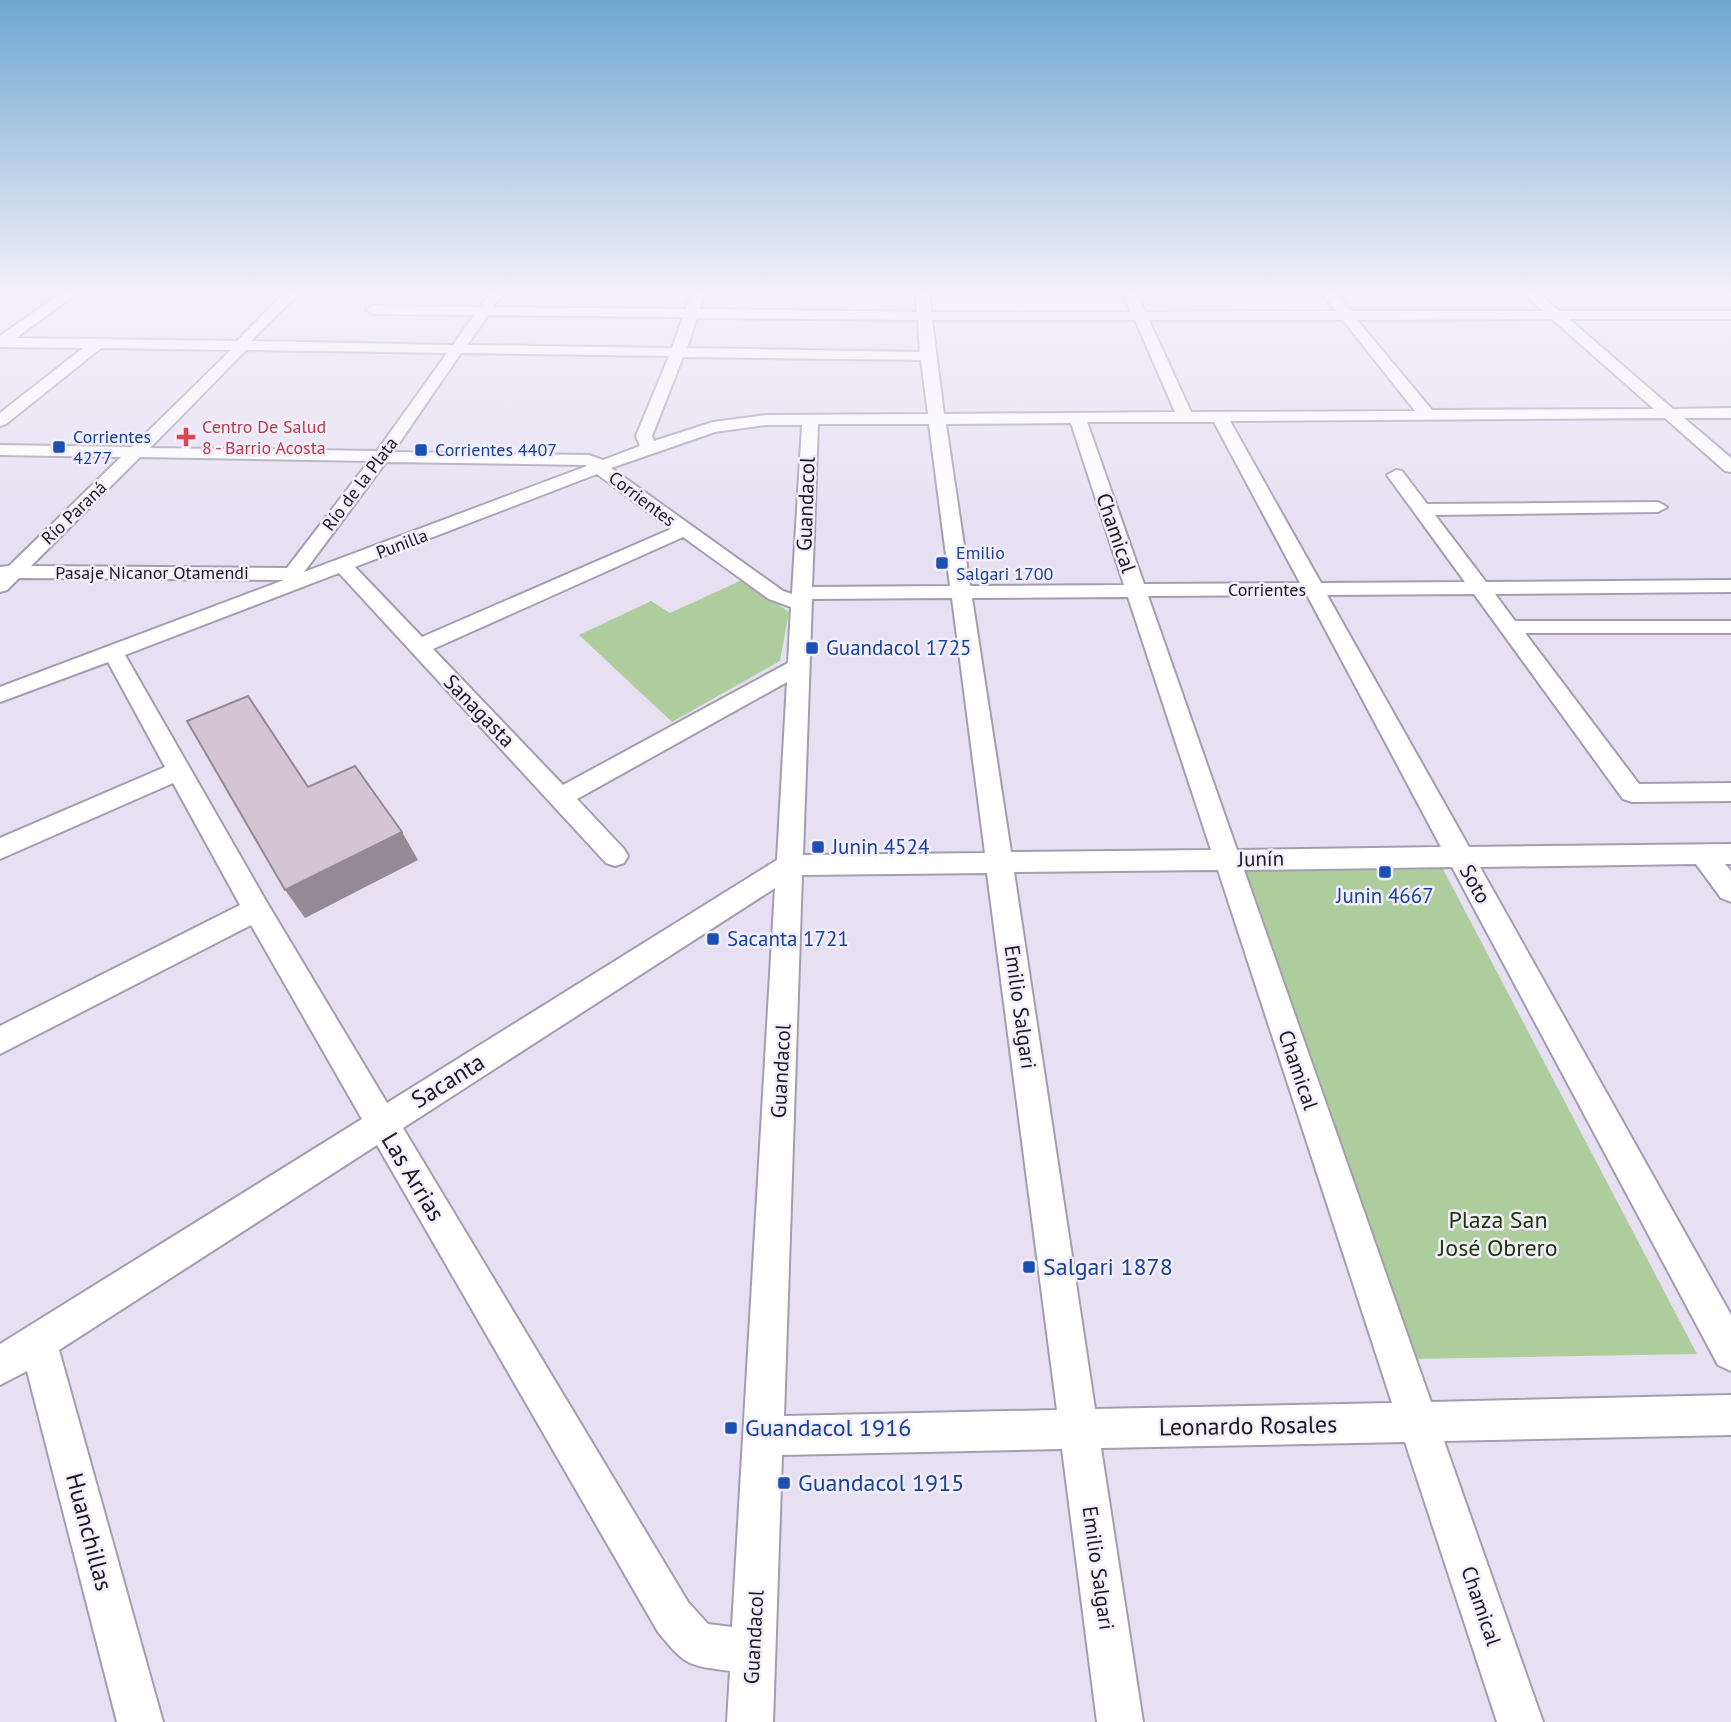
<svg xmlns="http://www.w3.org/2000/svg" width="1731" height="1722" viewBox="0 0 1731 1722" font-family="'PT Sans',sans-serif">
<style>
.green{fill:#adce9c}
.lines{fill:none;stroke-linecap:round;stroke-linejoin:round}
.minor-casing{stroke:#a49db0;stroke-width:4}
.minor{fill:#fff;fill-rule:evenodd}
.shaded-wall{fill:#958994}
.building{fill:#d5c4d4;stroke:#958994;stroke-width:2}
.health-dot{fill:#e0444e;stroke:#f3eefd;stroke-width:2.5}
.transit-dot{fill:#1a4fb4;stroke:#f3eefd;stroke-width:2.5}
.labels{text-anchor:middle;stroke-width:5;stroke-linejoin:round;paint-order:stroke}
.far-health-label{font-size:18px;fill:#be3a42;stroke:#f3eefd;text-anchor:start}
.far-transit-label{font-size:18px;fill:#164399;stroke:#f3eefd;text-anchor:start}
.far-street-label{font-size:18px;fill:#1b191f;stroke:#f3eefd}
.street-label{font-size:21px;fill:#1b191f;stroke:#f3eefd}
.transit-label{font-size:21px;fill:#164399;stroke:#f3eefd;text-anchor:start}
.near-street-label{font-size:24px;fill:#1b191f;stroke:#f3eefd}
.near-park-label{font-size:24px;fill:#183701;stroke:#f3eefd}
.near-transit-label{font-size:24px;fill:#164399;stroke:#f3eefd;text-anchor:start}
</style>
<rect width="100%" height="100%" fill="#e7e0f3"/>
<g class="green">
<path d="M742 580 789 612 780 661 672 722 579 635 651 601 670 613Z"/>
<path d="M1443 869 1697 1354 1413 1359 1242 871Z"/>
</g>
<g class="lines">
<defs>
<path id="minor" d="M64 291H80L16 338 237 341 286 291H301L251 341 453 345 474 315 373 314 366 310 373 306 480 307 491 291H505L493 307 686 309 692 291H706L699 309 917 312 915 291H929L931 312H1131L1122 291H1136L1145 312 1336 311 1320 291H1334L1351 311H1543L1521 291H1536L1559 311H1731V319H1569L1673 409 1731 408V418H1684L1731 458V472L1725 471 1665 418 1230 421 1321 583 1465 582 1387 475 1396 470 1402 471 1427 504 1658 502 1667 507 1658 512 1435 515 1486 582 1731 580V592L1495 594 1515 621H1731V633H1525L1639 784 1731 783V801L1632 802 1623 799 1474 594 1327 595 1469 847 1731 844V864H1725L1731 871V902L1721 898 1696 864 1480 867 1731 1315V1371L1718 1365 1452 867 1244 870 1431 1402 1731 1395V1435L1444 1441 1543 1722H1497L1405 1442 1101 1448 1143 1722H1097L1062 1449 782 1455 773 1722H727L730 1671C687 1665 686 1666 658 1632L377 1145 59 1350 163 1722H117L27 1371 0 1385V1344L362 1119 251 925 0 1054V1026L240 905 173 783 0 859V838L165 767 108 662 0 702V687L284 580 19 578 7 590 0 592V567L9 566 121 457 0 455V445L132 447 231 350 101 348 6 424 0 426V413L83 348 0 347V336ZM488 315 683 317 672 348 467 345ZM697 318 918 320 920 352 687 348ZM1552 319 1654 409 1432 410 1357 320ZM932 320H1135L1175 412 944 414ZM1149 320H1343L1415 411 1191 412ZM246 350 447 353 377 451 150 448ZM461 353 669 356 636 436 640 446 603 460 589 455 393 452ZM683 357 921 360 928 414 766 415 713 422 654 441 652 436ZM1087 422H1214L1300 583 1144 584ZM1071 423 1124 585 970 586 946 424ZM818 424H929L950 586 812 587ZM766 425H802L792 594 783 591 611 468 715 432ZM140 457 369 461 287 568 31 566ZM386 462 586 465 587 466 304 572ZM597 474 671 529 422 637 355 567ZM683 537 769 599 791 607 788 663 563 785 433 649ZM339 573 606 863 615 866 624 863 628 856 624 849 577 799 787 682 777 860 387 1103 266 901 125 655ZM1307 595 1441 847 1237 850 1148 596ZM1128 597 1211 850 1011 852 972 598ZM952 598 985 853 803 855 812 599ZM1218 870 1392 1403 1095 1409 1014 872ZM987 873 1057 1410 784 1416 802 875ZM775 888 732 1627 708 1624 688 1602 403 1128Z"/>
</defs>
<use href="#minor" class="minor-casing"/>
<use href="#minor" class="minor"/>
</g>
<path class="shaded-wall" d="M402 832 418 860 305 918 285 890Z"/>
<path class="building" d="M248 696 308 787 355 766 402 832 285 890 187 721Z"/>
<linearGradient id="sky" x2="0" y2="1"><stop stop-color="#6ea7d2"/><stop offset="0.55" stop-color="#f4f1fa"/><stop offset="1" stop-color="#f4f1fa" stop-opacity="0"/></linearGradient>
<rect width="1731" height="532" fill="url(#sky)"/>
<path class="health-dot" d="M182.5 426.5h7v7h7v7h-7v7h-7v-7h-7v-7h7z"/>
<g class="transit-dot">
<rect x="52" y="440" width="14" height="14" rx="3.5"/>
<rect x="414" y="443" width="14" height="14" rx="3.5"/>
<rect x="935" y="556" width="14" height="14" rx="3.5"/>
<rect x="805" y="641" width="14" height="14" rx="3.5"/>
<rect x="811" y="840" width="14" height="14" rx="3.5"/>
<rect x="1378" y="865" width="14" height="14" rx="3.5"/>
<rect x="706" y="932" width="14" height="14" rx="3.5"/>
<rect x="1022" y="1260" width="14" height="14" rx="3.5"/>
<rect x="724" y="1421" width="14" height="14" rx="3.5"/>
<rect x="777" y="1476" width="14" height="14" rx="3.5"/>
</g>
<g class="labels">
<g class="far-health-label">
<text x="202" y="433">Centro De Salud<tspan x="202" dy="21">8 - Barrio Acosta</tspan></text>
</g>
<g class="far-transit-label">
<text x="73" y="443">Corrientes<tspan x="73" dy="21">4277</tspan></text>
<text x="435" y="456">Corrientes 4407</text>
<text x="956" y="559">Emilio<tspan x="956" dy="21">Salgari 1700</tspan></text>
</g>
<g class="far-street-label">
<text transform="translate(360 484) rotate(-53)" y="6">Río de la Plata</text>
<text transform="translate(642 499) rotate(37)" y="6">Corrientes</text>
<text transform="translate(74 513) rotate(-44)" y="6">Río Paraná</text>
<text transform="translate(402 544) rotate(-21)" y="6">Punilla</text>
<text x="152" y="579">Pasaje Nicanor Otamendi</text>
<text x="1267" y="596">Corrientes</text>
</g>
<g class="street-label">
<text transform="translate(806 504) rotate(-88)" y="7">Guandacol</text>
<text transform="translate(1116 533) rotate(71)" y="7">Chamical</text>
<text transform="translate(479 711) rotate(46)" y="7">Sanagasta</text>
<text transform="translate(1261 859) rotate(-1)" y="7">Junín</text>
<text transform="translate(1475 884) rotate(61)" y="7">Soto</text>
<text transform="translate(1020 1007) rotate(82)" y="7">Emilio Salgari</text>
<text transform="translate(1298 1070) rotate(71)" y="7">Chamical</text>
<text transform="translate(781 1071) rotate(-87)" y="7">Guandacol</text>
<text transform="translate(1098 1568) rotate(82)" y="7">Emilio Salgari</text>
<text transform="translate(1481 1606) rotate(71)" y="7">Chamical</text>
<text transform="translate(754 1637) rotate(-87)" y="7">Guandacol</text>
</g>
<g class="transit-label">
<text x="826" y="655">Guandacol 1725</text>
<text x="832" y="854">Junin 4524</text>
<text x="1385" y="903" text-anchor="middle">Junin 4667</text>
<text x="727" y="946">Sacanta 1721</text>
</g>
<g class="near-street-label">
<text transform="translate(448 1081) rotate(-32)" y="8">Sacanta</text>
<text transform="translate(413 1177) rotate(59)" y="8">Las Arrias</text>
<text transform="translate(1248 1426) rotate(-1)" y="8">Leonardo Rosales</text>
<text transform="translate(89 1532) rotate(75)" y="8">Huanchillas</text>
</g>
<g class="near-park-label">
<text x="1498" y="1228">Plaza San<tspan x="1498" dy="28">José Obrero</tspan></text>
</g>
<g class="near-transit-label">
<text x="1043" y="1275">Salgari 1878</text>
<text x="745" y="1436">Guandacol 1916</text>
<text x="798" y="1491">Guandacol 1915</text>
</g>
</g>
</svg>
